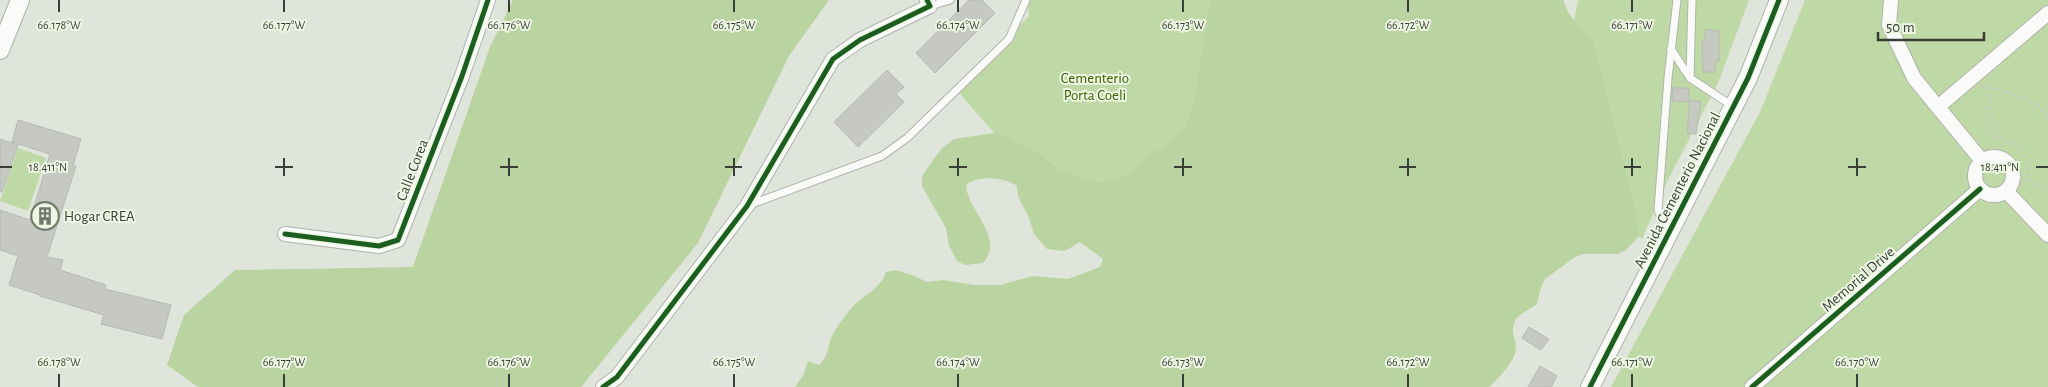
<svg xmlns="http://www.w3.org/2000/svg" width="2048" height="387" viewBox="0 0 2048 387" font-family="'Alegreya Sans',sans-serif">
<style>
.green{fill:#bfd9a6}
.forest{fill:#b9d4a0}
.building{fill:#c5c9c1;stroke:#b6bab2}
.lines{fill:none;stroke-linecap:round;stroke-linejoin:round}
.service-casing{stroke:#afb4ac;stroke-width:9}
.minor-casing{stroke:#afb4ac;stroke-width:16}
.tertiary-casing{stroke:#afb4ac;stroke-width:20}
.path{stroke:#c6c7c4;stroke-width:2.5;stroke-dasharray:2.5 4;stroke-linecap:butt}
.service{stroke:#fafbf9;stroke-width:7}
.minor{stroke:#fafbf9;stroke-width:14}
.tertiary{stroke:#fafbf9;stroke-width:18}
.cycleway-casing{stroke:#ecf6e3;stroke-width:8}
.cycleway{stroke:#1b5e20;stroke-width:5}
.ticks{fill:none;stroke:#393e36;stroke-width:2}
.labels{text-anchor:middle;stroke-width:4;stroke-linejoin:round;paint-order:stroke}
.park-label{font-size:15px;fill:#3b6100;stroke:#ecf6e3}
.street-label{font-size:15px;fill:#393e36;stroke:#ecf6e3}
.poi-label{font-size:15px;fill:#393e36;stroke:#ecf6e3;text-anchor:start}
.ticks-label{font-size:12px;text-anchor:middle;fill:#393e36;stroke:#ecf6e3;stroke-width:4;stroke-linejoin:round;paint-order:stroke}
</style>
<rect width="100%" height="100%" fill="#dfe5da"/>
<g class="green">
<path d="M1027 0H1210L1193 103 1185 127 1162 149 1153 152 1133 170 1118 179 1101 182 1060 170 1040 154 1024 147 1012 137 994 133 956 89 1029 16Z"/>
<path d="M1578 0H1749L1718 83 1668 180 1642 239 1558 165 1572 32Z"/>
<path d="M1805 0H2048V387H1611L1760 112Z"/>
<path d="M18 148 46 158 28 211 0 201Z"/>
</g>
<g class="forest">
<path d="M513 0H829L789 56 698 243 581 387H198L167 365 184 315 235 270 413 267 490 47Z"/>
<path d="M1210 0H1563L1569 14 1592 40 1595 48 1635 210 1639 236 1626 250 1618 254H1583L1575 257 1545 279 1541 287 1537 304C1530 310 1519 313 1515 321 1510 331 1516 339 1516 349 1515 361 1498 379 1489 387H795L804 374 808 361 819 365C830 356 827 345 833 334 837 326 843 318 849 311 860 296 880 291 886 272L895 270 912 275 927 282 943 280 975 285H1000L1033 276 1068 279 1100 267 1103 259 1080 242 1065 251 1047 249 1034 234 1029 218 1018 196 1017 186C1004 177 979 175 966 185 967 211 1006 237 983 263L965 265 957 261 949 246 946 228 922 186V177L926 170 941 149 954 139 994 133 1004 135 1012 137 1024 147 1040 154 1060 170 1101 182 1118 179 1133 170 1153 151 1162 149 1185 127 1193 103Z"/>
</g>
<g class="building">
<path d="M969 0H982L995 13 935 73 916 53Z"/>
<path d="M1706 29 1719 31V61H1715V72H1703L1702 40H1705Z"/>
<path d="M887 70 904 87 896 94 904 102 858 147 834 122Z"/>
<path d="M1673 88H1689V102L1672 101Z"/>
<path d="M1690 100 1701 102 1696 134 1687 133Z"/>
<path d="M18 120 81 139 73 165 76 166 47 257 63 260 60 270 106 285 105 289 171 305 162 339 101 324 104 315 40 296V295L9 285 18 256 0 250V210L30 220 50 154 12 142Z"/>
<path d="M0 139 18 145 2 192H0Z"/>
<path d="M1529 327 1549 339 1541 350 1522 338Z"/>
<path d="M1540 366 1557 376 1551 387H1528Z"/>
</g>
<g class="lines">
<defs>
<g id="service">
<path d="M930 6 950 0"/>
<path d="M1671 49 1690 78 1734 107"/>
<path d="M1690 77 1692 0"/>
<path d="M749 205 882 156 907 138 1009 39 1026 0"/>
<path d="M1667 232 1658 210 1668 78 1677 0"/>
</g>
<g id="minor">
<path d="M1891 0 1889 25 1914 78 1983 162"/>
<path d="M1939 106 2048 13"/>
<circle cx="1994" cy="176" r="19"/>
<path d="M2006 191 2048 235"/>
<path d="M285 234 379 246 398 240 462 76 488 0"/>
<path d="M603 387 617 377 747 206 833 59 860 40 930 6 927 0"/>
<path d="M1752 387 1980 189"/>
</g>
<g id="tertiary">
<path d="M0 50 20 0"/>
<path d="M1590 387 1748 78 1779 0"/>
</g>
</defs>
<use href="#service" class="service-casing"/>
<use href="#minor" class="minor-casing"/>
<use href="#tertiary" class="tertiary-casing"/>
<g class="path">
<path d="M1982 87C2007 90 2030 98 2048 116"/>
<path d="M1990 88 1989 111 1993 135C2019 146 2030 151 2028 181"/>
<path d="M2013 174 2048 190"/>
</g>
<use href="#service" class="service"/>
<use href="#minor" class="minor"/>
<use href="#tertiary" class="tertiary"/>
<defs>
<g id="cycleway">
<path d="M285 234 379 246 398 240 462 76 488 0"/>
<path d="M603 387 617 377 747 206 833 59 860 40 930 6 927 0"/>
<path d="M1590 387 1748 78 1779 0"/>
<path d="M1752 387 1980 189"/>
</g>
</defs>
<use href="#cycleway" class="cycleway-casing"/>
<use href="#cycleway" class="cycleway"/>
</g>
<path class="ticks" d="M59 0V12M284 0V12M509 0V12M734 0V12M958 0V12M1183 0V12M1408 0V12M1632 0V12M284 158V176M509 158V176M734 158V176M958 158V176M1183 158V176M1408 158V176M1632 158V176M1857 158V176M0 167H12M275 167H293M500 167H518M725 167H742M949 167H967M1174 167H1192M1399 167H1416M1624 167H1641M1848 167H1866M2036 167H2048M59 374V387M284 374V387M509 374V387M734 374V387M958 374V387M1183 374V387M1408 374V387M1632 374V387M1857 374V387"/>
<defs>
<symbol id="building-ring" viewBox="-11 -11 22 22"><circle r="9.5" fill="#ecf6e3" stroke="#73786f" stroke-width="1.5"/><path d="M-4-6H4V6H1V3H-1V6H-4ZM-2.5-4.3h1.7v1.8h-1.7ZM.8-4.3h1.7v1.8H.8ZM-2.5-1h1.7V.8h-1.7ZM.8-1h1.7V.8H.8Z" fill="#73786f"/></symbol>
</defs>
<g fill-rule="evenodd">
<use href="#building-ring" x="29" y="200" width="32" height="32"/>
</g>
<g class="labels">
<g class="park-label">
<text x="1095" y="83">Cementerio<tspan x="1095" dy="17">Porta Coeli</tspan></text>
</g>
<g class="street-label">
<text transform="translate(412 170) rotate(-69)" y="5">Calle Corea</text>
<text transform="translate(1677 190) rotate(-63)" y="5">Avenida Cementerio Nacional</text>
<text transform="translate(1858 279) rotate(-41)" y="5">Memorial Drive</text>
</g>
<g class="poi-label">
<text x="64" y="221">Hogar CREA</text>
</g>
</g>
<g class="ticks-label">
<text x="59" y="29">66.178°W</text>
<text x="284" y="29">66.177°W</text>
<text x="509" y="29">66.176°W</text>
<text x="734" y="29">66.175°W</text>
<text x="958" y="29">66.174°W</text>
<text x="1183" y="29">66.173°W</text>
<text x="1408" y="29">66.172°W</text>
<text x="1632" y="29">66.171°W</text>
<text x="48" y="171">18.411°N</text>
<text x="2000" y="171">18.411°N</text>
<text x="59" y="366">66.178°W</text>
<text x="284" y="366">66.177°W</text>
<text x="509" y="366">66.176°W</text>
<text x="734" y="366">66.175°W</text>
<text x="958" y="366">66.174°W</text>
<text x="1183" y="366">66.173°W</text>
<text x="1408" y="366">66.172°W</text>
<text x="1632" y="366">66.171°W</text>
<text x="1857" y="366">66.170°W</text>
</g>
<path d="M1878 32v8h106v-8" fill="none" stroke="#393e36" stroke-width="2.5"/>
<text x="1886" y="32" font-size="15" fill="#393e36" stroke="#ecf6e3" stroke-width="4" paint-order="stroke">50 m</text>
</svg>
